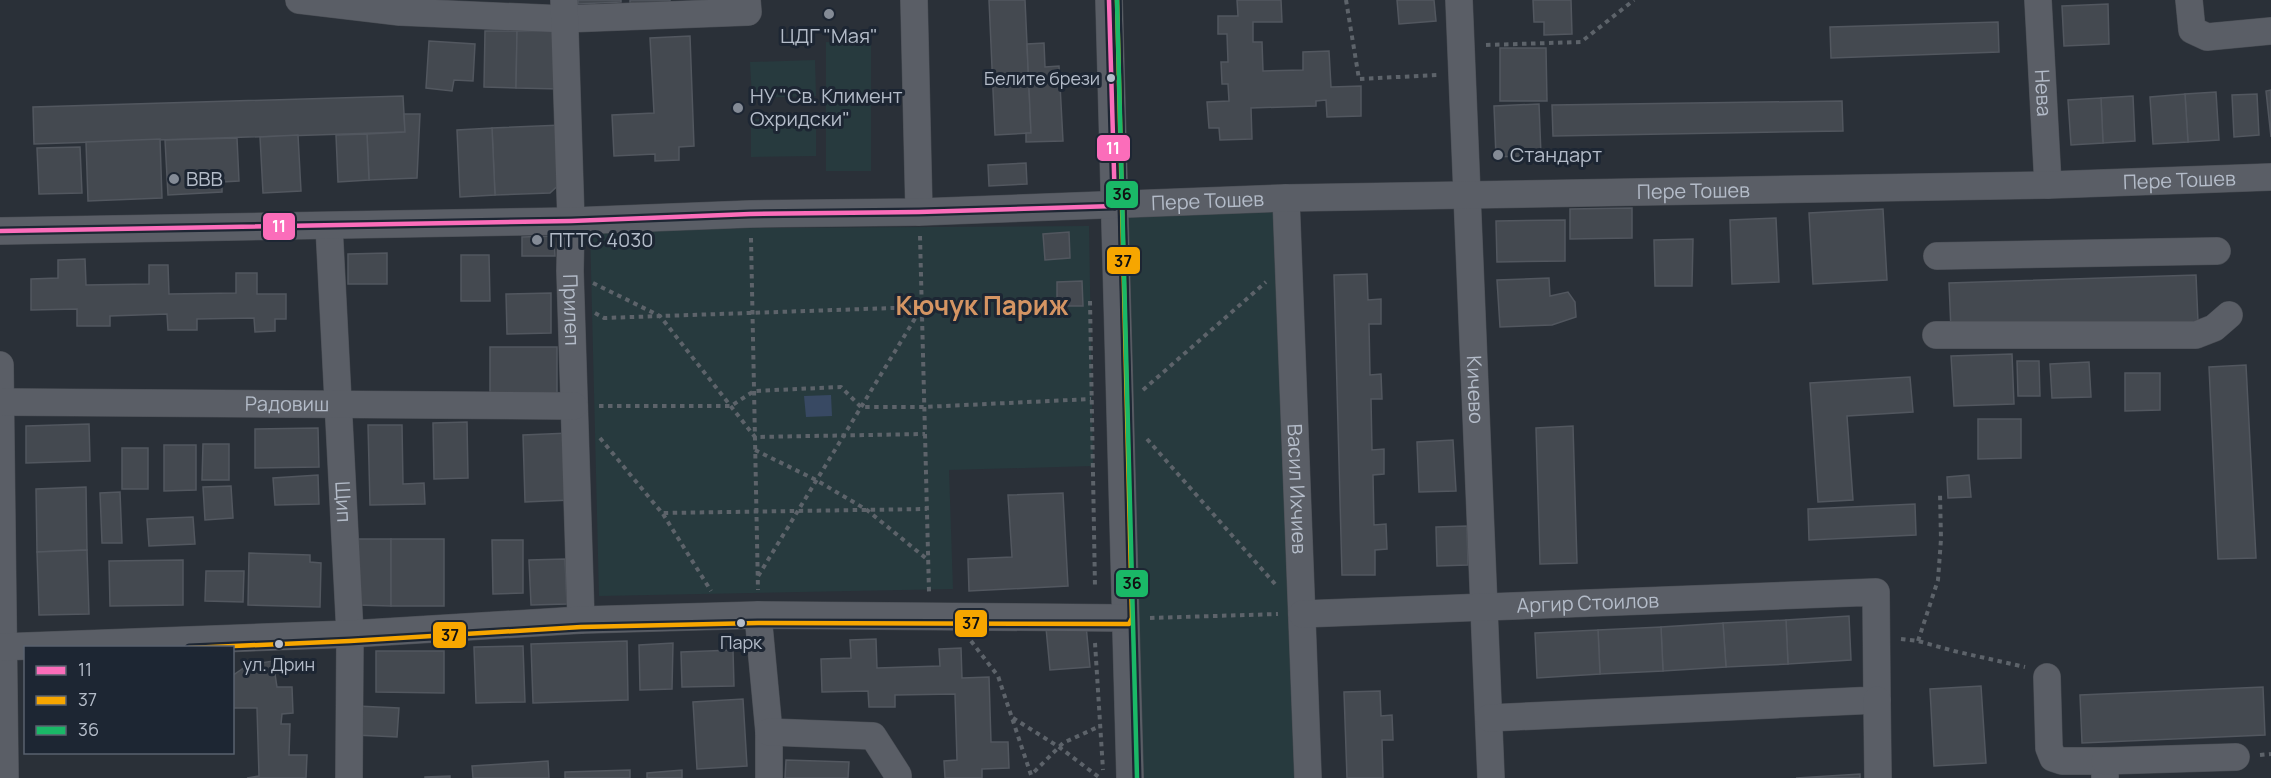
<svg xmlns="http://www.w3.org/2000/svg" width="2271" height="778" viewBox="0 0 2271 778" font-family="Manrope,sans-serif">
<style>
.green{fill:#273a3e}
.water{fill:#384963}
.building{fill:#444950;stroke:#52575f;stroke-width:1.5}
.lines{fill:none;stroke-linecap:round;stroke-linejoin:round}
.minor-casing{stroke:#484c53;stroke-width:28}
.path{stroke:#5d636a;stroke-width:4;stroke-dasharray:4.5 4.5;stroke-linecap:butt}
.minor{stroke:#5a5e66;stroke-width:27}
.bus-1-casing{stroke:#1d2633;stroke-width:9}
.bus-2-casing{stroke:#1d2633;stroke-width:9}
.bus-3-casing{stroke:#1d2633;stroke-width:9}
.bus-1{stroke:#fb6dba;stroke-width:4.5}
.bus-2{stroke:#f7a600;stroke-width:4.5}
.bus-3{stroke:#1ab867;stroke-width:4.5}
.poi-dot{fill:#848b96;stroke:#1d2633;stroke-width:2}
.bus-dot{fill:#b4bcc9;stroke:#1d2633;stroke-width:2}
.labels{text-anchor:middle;stroke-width:6;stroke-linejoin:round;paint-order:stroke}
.bus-label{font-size:18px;fill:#b4bcc9;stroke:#1d2633}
.poi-label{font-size:20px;fill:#b4bcc9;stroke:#1d2633;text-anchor:start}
.street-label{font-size:20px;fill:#b4bcc9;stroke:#1d2633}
.district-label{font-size:26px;font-weight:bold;fill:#d59563;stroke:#1d2633}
.line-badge{stroke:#1d2633;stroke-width:2}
.badge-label{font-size:16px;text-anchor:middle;font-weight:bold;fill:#fff}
.pale-badge-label{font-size:16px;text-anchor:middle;font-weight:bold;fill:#111}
</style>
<rect width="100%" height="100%" fill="#2a3038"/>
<g class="green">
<path d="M826 42 871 43V171H826Z"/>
<path d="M815 60 816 96 752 98 750 62Z"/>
<path d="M816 118V156L751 157V119Z"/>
<path d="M1275 208 1296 778H1143L1125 213Z"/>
<path d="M1089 226 1093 466 949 470 953 589 599 596 590 229Z"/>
</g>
<path class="water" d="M831 395 832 416 806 417 804 396Z"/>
<g class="building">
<path d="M578 0H621V2L578 4Z"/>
<rect x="630" y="0" width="40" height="3"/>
<path d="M989 0H1025L1031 133 995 135Z"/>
<path d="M1237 0H1281L1282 22H1253V42H1262L1263 71 1303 70V52L1329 51 1331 87 1361 86V116L1327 117 1326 100 1316 101V106L1251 108 1252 139 1220 140 1219 128H1209L1207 102 1229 101 1228 84H1222L1221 62H1228L1227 34H1218V16H1238Z"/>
<path d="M1397 0H1434L1436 21 1399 24Z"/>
<path d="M1533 0H1571L1572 34 1544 35V22H1534Z"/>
<path d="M2108 4 2109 44 2064 46 2062 6Z"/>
<path d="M1998 22 1999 52 1831 58 1830 27Z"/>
<path d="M485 31H517L516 88 484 87Z"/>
<path d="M517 31H561L560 89 516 88Z"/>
<path d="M690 36 694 146 679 147V160L655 161V154L614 156 612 115 654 113 650 38Z"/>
<path d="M429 41 475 44 473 81 454 80 452 91 426 88Z"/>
<path d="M1044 43 1045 67 1059 66 1063 141 1026 142V133H1031L1027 44Z"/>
<path d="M1500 48H1546L1547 101H1500Z"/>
<path d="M2271 90V137L2266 91Z"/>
<path d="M2216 92 2219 140 2188 142 2185 94Z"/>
<path d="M2185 94 2188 142 2153 144 2150 97Z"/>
<path d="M2257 94 2259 135 2234 137 2232 95Z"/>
<path d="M403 96 405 132 34 144 33 107Z"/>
<path d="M2133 96 2135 141 2103 143 2101 98Z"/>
<path d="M2101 98 2103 143 2071 145 2068 100Z"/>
<path d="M1842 101 1843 131 1553 136 1552 105Z"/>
<path d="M1539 104 1541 155 1496 157 1494 106Z"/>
<path d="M404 114H420L417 178 369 180 367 134 405 132Z"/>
<path d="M562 125 564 180 550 193 495 195 492 128Z"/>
<path d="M492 128 495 195 460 197 457 130Z"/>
<path d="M367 134 369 180 338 182 336 135Z"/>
<path d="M298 135 301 191 263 193 260 137Z"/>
<path d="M237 138 239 181 222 182V192L168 195 165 140Z"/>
<path d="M160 139 162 198 88 201 86 142Z"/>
<path d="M80 147 82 193 39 194 37 148Z"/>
<path d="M1026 163 1027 184 989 186 988 165Z"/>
<path d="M1632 208V238L1570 239V209Z"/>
<path d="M1883 209 1887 280 1813 284 1809 213Z"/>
<path d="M1776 218 1779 282 1732 284 1730 220Z"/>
<path d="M1565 220V261L1497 262 1496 221Z"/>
<path d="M1069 232 1070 258 1045 260 1043 234Z"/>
<path d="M554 236 555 256H522V237Z"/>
<path d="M1693 239 1692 286H1655L1654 240Z"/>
<path d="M387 253V284H348V254Z"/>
<path d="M461 255H489L490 301H461Z"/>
<path d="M85 259 86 285 149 284V265H168L169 294 236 293V273H257V294H286V319H275V331L255 332 254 318 197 319V330H168L167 314 110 316V326H77V309L31 310V279L58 278V260Z"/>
<path d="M1367 274 1368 300 1381 299V324H1369L1370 375 1381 374 1382 399H1371L1372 450 1384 449V474L1373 475 1374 525 1386 524 1387 549 1375 550V575H1342L1334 275Z"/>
<path d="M2196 275 2198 322 1951 330 1949 283Z"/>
<path d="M1549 278 1550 296 1568 292 1575 302 1576 317 1552 325 1500 327 1497 280Z"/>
<path d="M1082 281 1083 306H1057V282Z"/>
<path d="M551 293V333L507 334 506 294Z"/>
<path d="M490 347H557V394L490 393Z"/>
<path d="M2012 354 2014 404 1954 406 1951 356Z"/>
<path d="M2017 361H2039L2040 396H2018Z"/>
<path d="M2089 362 2091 397 2052 398 2050 364Z"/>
<path d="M2246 365 2256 558 2218 559 2209 367Z"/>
<path d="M2125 373H2160V410L2125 411Z"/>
<path d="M1910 377 1913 412 1847 416 1853 500 1818 502 1810 383Z"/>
<path d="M1978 419H2021V458L1978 459Z"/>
<path d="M467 422 468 478 434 479 433 423Z"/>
<path d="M89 424 90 461 26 463V426Z"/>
<path d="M368 425H402L403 484 424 483 425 504 370 505Z"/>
<path d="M1573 426 1577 563 1540 564 1536 428Z"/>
<path d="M318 428 319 467 255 468V429Z"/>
<path d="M569 433 571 500 525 502 523 435Z"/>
<path d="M1453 440 1456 491 1419 492 1417 442Z"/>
<path d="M203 444H229V480H202Z"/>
<path d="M164 445H196V490L164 491Z"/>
<rect x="122" y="448" width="26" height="41"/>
<path d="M318 475 319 504 275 505 273 478Z"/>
<path d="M1969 475 1971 497 1948 498 1947 477Z"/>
<path d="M231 486 233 518 205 520 203 487Z"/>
<path d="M86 487 87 550 37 552 36 489Z"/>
<path d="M120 492 122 543H102L100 493Z"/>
<path d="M1063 493 1068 586 969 591 968 559 1012 557 1008 495Z"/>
<path d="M1915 504 1916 535 1809 540 1808 509Z"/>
<path d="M193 517 195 544 149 546 147 519Z"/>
<path d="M1467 526 1468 565 1437 566 1436 527Z"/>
<path d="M358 539H391V606L357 605Z"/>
<rect x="391" y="539" width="53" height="67"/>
<path d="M492 540H523V593L493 594Z"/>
<path d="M87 550 89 614 39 615 37 552Z"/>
<path d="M249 553 310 555V562L321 563 320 607 248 605Z"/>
<path d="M565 559 567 604 531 605 529 560Z"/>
<path d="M183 560V605L110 606 109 561Z"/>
<path d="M206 571H244L243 602 205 601Z"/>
<path d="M1849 616 1851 660 1788 664 1786 620Z"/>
<path d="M1786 620 1788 664 1726 667 1723 623Z"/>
<path d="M1723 623 1726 667 1663 671 1661 627Z"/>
<path d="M1086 625 1090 667 1050 670 1046 628Z"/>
<path d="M1661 627 1663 671 1600 674 1598 630Z"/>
<path d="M1598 630 1600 674 1537 678 1535 633Z"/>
<path d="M876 639 877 668 940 666 939 649 961 648 962 678 989 677 991 742H1008L1009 768 982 769V778H945L944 761 957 760 955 694 895 695V707H869L868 691 822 692 821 659 851 658 850 640Z"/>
<path d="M627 641 628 700 533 703 531 644Z"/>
<path d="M673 643 672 689 640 690 639 645Z"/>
<path d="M523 646 525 702 476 703 474 647Z"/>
<path d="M733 650 734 686 682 687 681 652Z"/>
<path d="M376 651H444V693L376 692Z"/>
<path d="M273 661 277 687H292L293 713 282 714 281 724H290L289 755H307L306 778H247L259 776 257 708H232V676L248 665Z"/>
<path d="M1981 686 1986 763 1934 766 1930 689Z"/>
<path d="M2263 687 2265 735 2082 743 2080 695Z"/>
<path d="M1380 691 1381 716 1392 715 1393 740H1382L1383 778H1347L1344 692Z"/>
<path d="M743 699 747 766 697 769 693 702Z"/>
<path d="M357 706 399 708 397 737 355 735Z"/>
<path d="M786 760 849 762 848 778H785Z"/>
<path d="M548 761 549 778H473L472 766Z"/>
<path d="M630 770V778H565V772Z"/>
<path d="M682 770V778H647V773Z"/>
<path d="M1860 774V778H1796Z"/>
<path d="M450 776V778H425V777Z"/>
</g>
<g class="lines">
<defs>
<g id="minor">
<path d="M299 0 400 12 565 19 748 12 747 0"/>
<path id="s1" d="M564 0 571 221 570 271 581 620"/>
<path d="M914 0 919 212"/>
<path d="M1109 0 1130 778"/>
<path id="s2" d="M1459 0 1491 778"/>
<path id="s3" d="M2038 0 2048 185"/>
<path d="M2189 0 2192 30 2207 37 2271 31"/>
<path id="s4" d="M1286 198 1308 778"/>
<path id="s5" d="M329 226 350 634 349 778"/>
<path id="s6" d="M0 231 571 221 750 214 919 212 1286 198 2048 185 2271 177"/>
<path d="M1937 256 2217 251"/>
<path d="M1936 335H2196L2214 328 2229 315"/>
<path d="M0 365 5 778"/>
<path id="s7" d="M1 402 574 406"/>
<path id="s8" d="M1302 614 1876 592 1877 700 1489 718"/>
<path d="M758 615 769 732V778"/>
<path d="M0 647 350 634 581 620 758 615 1125 618"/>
<path d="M2047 677 2049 748 2053 758 2062 761H2105V778"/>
<path d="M1877 700 1878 778"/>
<path d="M769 732 873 736 898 775V778"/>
<path d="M2105 761 2236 757"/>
</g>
</defs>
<use href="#minor" class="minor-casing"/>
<g class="path">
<path d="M1346 0 1359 79 1437 75"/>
<path d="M1486 45 1581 42 1634 0"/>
<path d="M920 236 929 592"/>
<path d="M751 238 758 590"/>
<path d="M593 283 660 316 755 437 925 434"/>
<path d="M1090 301 1095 588"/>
<path d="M595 313 604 318 922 307 757 578"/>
<path d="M1143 390 1266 282"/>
<path d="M599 406H731L754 391 841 387 861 407H924L1091 399"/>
<path d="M600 438 662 513 927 509"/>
<path d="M1147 439 1275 584"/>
<path d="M755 450 816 480 867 510 928 560"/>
<path d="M663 514 711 591"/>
<path d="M1150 618 1278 614"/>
<path d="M1901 639 1918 641 1954 651 2025 667"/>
<path d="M971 641 998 676 1031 775 1063 743 1100 726"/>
<path d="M1918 641 1938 580 1941 539 1940 494"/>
<path d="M1095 643 1103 770"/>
<path d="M1013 718 1059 747 1100 778"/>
<path d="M2260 755 2271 754"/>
</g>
<use href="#minor" class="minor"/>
<defs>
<g id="bus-1">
<path d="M1109 0 1115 206"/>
<path d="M0 231 571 221 750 214 919 212 1115 206"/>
</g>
<path id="bus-2" d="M189 648 350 641 581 627 758 623 1129 624 1132 618 1117 0"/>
<path id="bus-3" d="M1117 0 1137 778"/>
</defs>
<use href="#bus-1" class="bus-1-casing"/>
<use href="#bus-2" class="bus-2-casing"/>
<use href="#bus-3" class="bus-3-casing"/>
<use href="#bus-1" class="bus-1"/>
<use href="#bus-2" class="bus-2"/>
<use href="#bus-3" class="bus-3"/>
</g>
<g class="poi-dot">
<circle cx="829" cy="14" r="6"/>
<circle cx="738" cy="108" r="6"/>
<circle cx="1498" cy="155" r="6"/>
<circle cx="174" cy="179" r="6"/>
<circle cx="537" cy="240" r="6"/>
</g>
<g class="bus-dot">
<circle cx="1111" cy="78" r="5"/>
<circle cx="741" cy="623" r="5"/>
<circle cx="279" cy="644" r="5"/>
</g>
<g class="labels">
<g class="bus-label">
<text x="1100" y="85" text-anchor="end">Белите брези</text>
<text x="741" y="649">Парк</text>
<text x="279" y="671">ул. Дрин</text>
</g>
<g class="poi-label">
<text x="829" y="43" text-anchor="middle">ЦДГ "Мая"</text>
<text x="750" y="103">НУ "Св. Климент<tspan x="750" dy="23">Охридски"</tspan></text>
<text x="1510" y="162">Стандарт</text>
<text x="186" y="186">BBB</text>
<text x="549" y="247">ПТТС 4030</text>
</g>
<g class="street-label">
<text dy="7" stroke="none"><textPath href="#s3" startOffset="93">Нева</textPath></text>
<text dy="7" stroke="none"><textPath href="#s6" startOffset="2180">Пере Тошев</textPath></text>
<text dy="7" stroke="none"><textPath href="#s6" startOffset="1694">Пере Тошев</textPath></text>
<text dy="7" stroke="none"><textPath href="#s6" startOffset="1208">Пере Тошев</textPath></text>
<text dy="7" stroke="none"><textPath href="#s1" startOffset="310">Прилеп</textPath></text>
<text dy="7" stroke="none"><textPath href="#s2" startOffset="390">Кичево</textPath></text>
<text dy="7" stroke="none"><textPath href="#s7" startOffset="286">Радовиш</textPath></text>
<text dy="7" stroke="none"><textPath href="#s4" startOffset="291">Васил Ихчиев</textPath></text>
<text dy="7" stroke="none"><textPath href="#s5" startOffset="276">Щип</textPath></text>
<text dy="7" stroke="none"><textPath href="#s8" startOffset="286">Аргир Стоилов</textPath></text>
</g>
<g class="district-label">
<text x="982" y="315">Кючук Париж</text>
</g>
</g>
<g class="line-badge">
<rect x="1096" y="134" width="35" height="28" rx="6" fill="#fb6dba"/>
<rect x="1105" y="180" width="34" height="29" rx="6" fill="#1ab867"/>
<rect x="262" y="212" width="34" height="29" rx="6" fill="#fb6dba"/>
<rect x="1106" y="246" width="35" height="29" rx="6" fill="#f7a600"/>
<rect x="1115" y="569" width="34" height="29" rx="6" fill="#1ab867"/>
<rect x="954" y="609" width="34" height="29" rx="6" fill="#f7a600"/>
<rect x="432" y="621" width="35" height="28" rx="6" fill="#f7a600"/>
</g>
<g class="badge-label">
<text x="1113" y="154">11</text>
<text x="279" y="232">11</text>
</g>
<g class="pale-badge-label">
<text x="1122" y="200">36</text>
<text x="1123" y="267">37</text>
<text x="1132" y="589">36</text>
<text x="971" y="629">37</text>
<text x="450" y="641">37</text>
</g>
<rect x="24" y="646" width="210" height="108" fill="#1d2633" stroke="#59626f" stroke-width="1.5"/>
<rect x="36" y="666" width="30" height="9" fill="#fb6dba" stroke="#59626f" stroke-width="1.5"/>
<text x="78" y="676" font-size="18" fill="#b4bcc9">11</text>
<rect x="36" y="696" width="30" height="9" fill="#f7a600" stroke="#59626f" stroke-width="1.5"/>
<text x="78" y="706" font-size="18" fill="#b4bcc9">37</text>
<rect x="36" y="726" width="30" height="9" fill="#1ab867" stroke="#59626f" stroke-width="1.5"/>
<text x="78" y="736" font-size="18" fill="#b4bcc9">36</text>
</svg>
